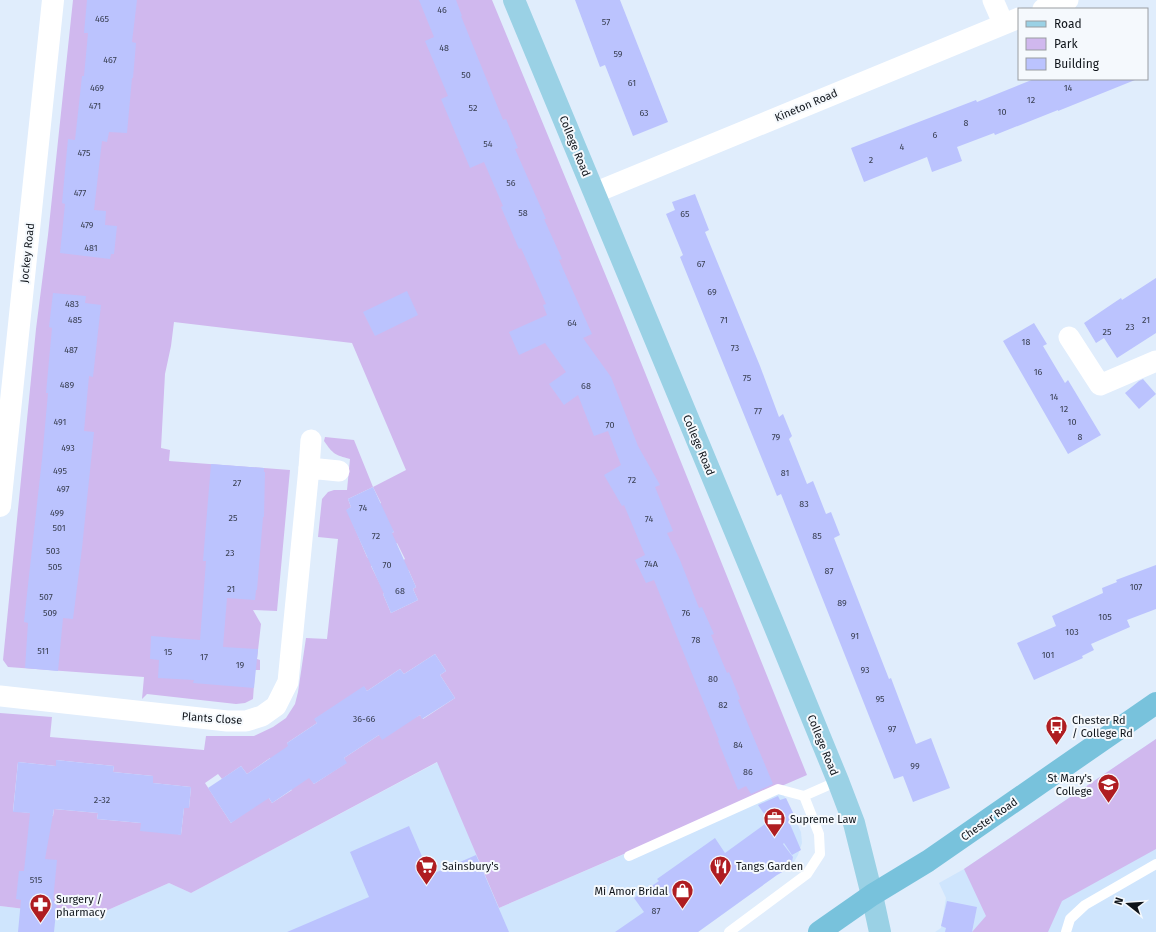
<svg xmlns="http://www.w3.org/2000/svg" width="1156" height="932" viewBox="0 0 1156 932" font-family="'Fira Sans',sans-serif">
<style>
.built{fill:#cfe5fd}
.green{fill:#d0b8ee;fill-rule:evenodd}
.building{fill:#bbc3fe}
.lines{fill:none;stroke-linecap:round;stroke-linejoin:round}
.service{stroke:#fff;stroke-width:10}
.minor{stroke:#fff;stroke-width:21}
.secondary{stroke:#fff;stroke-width:22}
.primary{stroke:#9ad1e5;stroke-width:22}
.trunk{stroke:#78c2dc;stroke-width:22}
.labels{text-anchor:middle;stroke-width:4;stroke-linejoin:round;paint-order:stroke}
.number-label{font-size:9px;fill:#3a4053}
.street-label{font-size:11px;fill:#0f141a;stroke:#f5f9fd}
.poi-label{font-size:11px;fill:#0f141a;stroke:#f5f9fd;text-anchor:start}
</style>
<rect width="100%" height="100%" fill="#e0edfc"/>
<g class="built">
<path d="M1156 739V932H935L941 928 946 898 939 883 964 869Z"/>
<path d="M438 762 499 908 780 787 801 832 802 843 798 855 791 867 777 875 698 932H0V906L92 917 169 883 191 893Z"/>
</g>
<g class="green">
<path d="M73 0H492L615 298 807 775 499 908 437 762 191 893 169 883 92 917 0 906V713L52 717 50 737 204 750 206 736H254L273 727 286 718 295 704 298 692 306 638 327 639 338 539 318 537 322 499 328 492 334 490H347L350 459C335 455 333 454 324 441L325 437 354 440 373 487 406 470 352 343 174 322 171 346 165 374 161 448 170 450 169 461 290 470 277 611 253 610 261 624 257 659 260 660V670H255L253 699 245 703 236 704 147 694 142 699 144 677 8 667 3 660 36 329 48 235ZM373 487 381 503 376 506 394 532 388 535 393 545 397 543 405 559 400 562 409 571 416 587 413 589 418 600 391 613 383 594 387 592 380 584 371 566 375 564 367 557 347 510 351 507 348 499ZM435 654 446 671 440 675 455 698 423 719 420 715 379 735 344 758 346 763 314 784 287 743 317 723 315 719 364 687 367 691 400 669 404 674ZM270 758 292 790 272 803 267 795 231 823 205 783 218 774 222 779 241 766 247 774ZM56 760 114 766 113 772 153 776V783L191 787 189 808H184L181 835 141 823 97 819 98 813 54 809 53 816 13 811 18 762 56 766Z"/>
<path d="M1156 739V849L1062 901 1048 932H972L986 916 964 869Z"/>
</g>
<g class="building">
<path d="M87 0H137L132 42 136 43 133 78H132L127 133 109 132 107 142 102 141 94 210 106 211 105 225 117 226 114 254H111L110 259 60 253 65 204 62 203 68 139 75 140 82 76H84L88 33H84Z"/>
<path d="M419 0H456L462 16H461L503 120 506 119 518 148 515 149 546 219H544L562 259 559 260 592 334 583 338 611 377 638 446 660 485 655 487 673 531 667 533 680 560 699 608 702 607 714 634 711 635 727 673 729 672 740 699 738 700 773 784 751 794 746 786 738 790 718 741 719 740 654 580 646 583 635 560 645 555 624 505 622 506 604 475 621 465 608 431 594 436 578 395 564 405 549 384 566 372 545 343 519 355 509 332 547 315 543 305 546 304 521 248 519 249 501 207 503 206 484 162 470 168 441 99 448 96 425 41 434 37Z"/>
<path d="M575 0H620L668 122 633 136 605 65 600 67Z"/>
<path d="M1034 79 1135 80 1058 111V110L995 135 994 133 957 147 962 161 932 172 927 157 864 182 851 148 976 100 977 102Z"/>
<path d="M695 194 709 230 705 232 760 366 779 417 783 414 792 436 789 439 807 484 813 481 826 514 831 512 840 535 834 538 889 679 891 678 916 744 931 738 950 788 913 802 903 776 894 779 781 494 777 496 680 257 683 255 666 214 675 210 672 202Z"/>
<path d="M1156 278V333L1117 358 1104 338 1096 343 1084 323 1121 298 1122 300Z"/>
<path d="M407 291 418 315 375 336 363 312Z"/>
<path d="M53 293 86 296 85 303 101 305 93 377 89 376 84 431 94 432 82 548 73 619 63 618 58 671 25 668 28 623 24 622 28 585 42 459 48 393H46L52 328 49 327Z"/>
<path d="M1034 323 1047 344 1043 346 1065 383 1068 380 1101 435 1068 454 1003 341Z"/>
<path d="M1143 379 1156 394 1139 409 1125 393 1139 381Z"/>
<path d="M211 464 264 468V472H265L264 517H263L257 590H256L255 600 227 598 223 647 258 649 254 688 193 683 194 680 158 678 159 660 150 659 151 636 200 640 206 561H203Z"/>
<path d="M373 487 394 532 392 533 416 587 413 589 418 600 391 613 383 594H384L346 510 351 507 348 499Z"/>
<path d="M1156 565V609L1127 620 1130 627 1091 644 1094 650 1082 656 1083 658 1034 680 1017 643 1056 626 1052 616 1103 593 1102 588 1117 582 1116 580Z"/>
<path d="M435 654 446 671 440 675 455 698 422 719 420 715 382 740 379 735 344 758 347 763 314 784 309 778 272 803 269 798 231 823 208 788 241 766 247 774 288 746 287 743 317 723 314 719 364 686 367 691 400 669 404 674Z"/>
<path d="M56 760 114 766 113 772 153 776V783L191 787 189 808H184L181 835 140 831 141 823 97 819 98 813 54 809 45 859 57 860 53 901 57 902 54 932H18L21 900 16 899 19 871H24L30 813 13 812 18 762 56 766Z"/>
<path d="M778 796 780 800 786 798 796 819 790 824 801 850 792 855 784 843 783 844 793 857 791 867 777 875 698 932H615L644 912 634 898 659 881 657 879 715 838 725 853 769 821 758 805Z"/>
<path d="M409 826 430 875 476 855 509 932H287L369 897 350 852Z"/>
<path d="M947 901 977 907 972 932H945L946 928 941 926Z"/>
</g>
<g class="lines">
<g class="service">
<path d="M629 856 778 789 804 796"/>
<path d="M729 932 807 874 820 854 819 834 804 796 838 781"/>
<path d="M1066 932 1070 919 1085 905 1156 864"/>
</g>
<g class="minor">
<path d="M993 0 1003 23"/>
<path d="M1043 9 1068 0"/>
<path d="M594 193 1019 18"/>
<path d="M1069 337 1100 385 1156 361"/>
<path d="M309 468 311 440"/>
<path d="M0 696 227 721H246L262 716 276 706 288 682 309 468 339 471"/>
</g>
<path class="secondary" d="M0 506 53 0"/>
<path class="primary" d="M514 0 774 625 838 781 854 823 872 895 880 932"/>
<path class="trunk" d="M819 932 872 895 928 861 1156 703"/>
</g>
<defs>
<symbol id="bus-pin" viewBox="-11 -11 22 30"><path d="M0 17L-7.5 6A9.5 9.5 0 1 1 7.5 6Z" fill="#af1d21" stroke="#f5f9fd"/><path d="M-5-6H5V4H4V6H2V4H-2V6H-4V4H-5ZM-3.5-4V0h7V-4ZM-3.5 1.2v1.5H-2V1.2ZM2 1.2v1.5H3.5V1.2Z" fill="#fff"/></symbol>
<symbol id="university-pin" viewBox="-11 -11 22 30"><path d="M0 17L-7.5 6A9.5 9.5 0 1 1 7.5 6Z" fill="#af1d21" stroke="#f5f9fd"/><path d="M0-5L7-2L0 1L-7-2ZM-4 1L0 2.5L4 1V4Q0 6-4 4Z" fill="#fff"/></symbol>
<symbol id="office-pin" viewBox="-11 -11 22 30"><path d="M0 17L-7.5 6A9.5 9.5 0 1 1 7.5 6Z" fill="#af1d21" stroke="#f5f9fd"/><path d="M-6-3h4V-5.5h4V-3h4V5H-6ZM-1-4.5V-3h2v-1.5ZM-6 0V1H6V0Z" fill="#fff"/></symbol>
<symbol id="supermarket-pin" viewBox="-11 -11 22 30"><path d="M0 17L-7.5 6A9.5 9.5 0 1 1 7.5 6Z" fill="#af1d21" stroke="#f5f9fd"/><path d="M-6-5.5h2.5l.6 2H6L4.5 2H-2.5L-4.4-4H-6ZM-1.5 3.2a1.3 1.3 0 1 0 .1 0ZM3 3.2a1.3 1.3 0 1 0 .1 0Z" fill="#fff"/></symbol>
<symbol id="restaurant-pin" viewBox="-11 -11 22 30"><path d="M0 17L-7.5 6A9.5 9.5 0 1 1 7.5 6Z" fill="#af1d21" stroke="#f5f9fd"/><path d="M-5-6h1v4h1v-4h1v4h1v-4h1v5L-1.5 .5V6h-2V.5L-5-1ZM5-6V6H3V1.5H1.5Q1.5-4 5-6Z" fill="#fff"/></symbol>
<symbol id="shop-pin" viewBox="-11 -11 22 30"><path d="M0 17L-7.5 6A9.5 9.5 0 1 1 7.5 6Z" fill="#af1d21" stroke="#f5f9fd"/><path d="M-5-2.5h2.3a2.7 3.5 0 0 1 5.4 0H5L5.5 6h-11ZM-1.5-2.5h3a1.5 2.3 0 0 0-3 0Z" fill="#fff"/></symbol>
<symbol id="pharmacy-pin" viewBox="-11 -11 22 30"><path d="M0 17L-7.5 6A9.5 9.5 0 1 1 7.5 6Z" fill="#af1d21" stroke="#f5f9fd"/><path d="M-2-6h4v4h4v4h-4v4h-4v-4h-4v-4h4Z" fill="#fff"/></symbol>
</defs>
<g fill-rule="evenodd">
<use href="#bus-pin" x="1044" y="714" width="25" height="34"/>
<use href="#university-pin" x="1096" y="772" width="25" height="34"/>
<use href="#office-pin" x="762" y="806" width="25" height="34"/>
<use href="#supermarket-pin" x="414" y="854" width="25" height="34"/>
<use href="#restaurant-pin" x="708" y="854" width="25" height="34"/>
<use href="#shop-pin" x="670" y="878" width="25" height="34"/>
<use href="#pharmacy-pin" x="28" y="892" width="25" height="34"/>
</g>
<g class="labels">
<g class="number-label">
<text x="442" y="13">46</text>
<text x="102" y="22">465</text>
<text x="606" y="25">57</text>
<text x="444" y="51">48</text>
<text x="618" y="57">59</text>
<text x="110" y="63">467</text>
<text x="466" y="78">50</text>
<text x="632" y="86">61</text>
<text x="97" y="91">469</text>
<text x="1068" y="91">14</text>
<text x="1031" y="103">12</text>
<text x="95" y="109">471</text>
<text x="473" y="111">52</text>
<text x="1002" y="115">10</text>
<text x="644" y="116">63</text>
<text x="966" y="126">8</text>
<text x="935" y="138">6</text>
<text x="488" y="147">54</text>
<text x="902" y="150">4</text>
<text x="84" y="156">475</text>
<text x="871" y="163">2</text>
<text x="511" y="186">56</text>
<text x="80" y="196">477</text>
<text x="523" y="216">58</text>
<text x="685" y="217">65</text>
<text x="87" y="228">479</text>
<text x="91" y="251">481</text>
<text x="701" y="267">67</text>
<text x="712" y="295">69</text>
<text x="72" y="307">483</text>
<text x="75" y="323">485</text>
<text x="724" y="323">71</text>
<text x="1146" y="323">21</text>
<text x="572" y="326">64</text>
<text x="1130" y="330">23</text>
<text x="1107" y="335">25</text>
<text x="1026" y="345">18</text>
<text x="735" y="351">73</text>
<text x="71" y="353">487</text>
<text x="1038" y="375">16</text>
<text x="747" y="381">75</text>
<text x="67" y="388">489</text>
<text x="586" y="389">68</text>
<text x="1054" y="400">14</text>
<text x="1064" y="412">12</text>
<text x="758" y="414">77</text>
<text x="60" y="425">491</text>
<text x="1072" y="425">10</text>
<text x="610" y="428">70</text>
<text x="776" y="440">79</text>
<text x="1080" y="440">8</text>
<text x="68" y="451">493</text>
<text x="60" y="474">495</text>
<text x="785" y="476">81</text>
<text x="632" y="483">72</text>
<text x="237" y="486">27</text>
<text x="63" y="492">497</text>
<text x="804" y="507">83</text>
<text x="363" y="511">74</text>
<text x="57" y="516">499</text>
<text x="233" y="521">25</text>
<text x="649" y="522">74</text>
<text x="59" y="531">501</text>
<text x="376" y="539">72</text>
<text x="817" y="539">85</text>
<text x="53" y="554">503</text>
<text x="230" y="556">23</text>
<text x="651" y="567">74A</text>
<text x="387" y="568">70</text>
<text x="55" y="570">505</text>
<text x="829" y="574">87</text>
<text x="1136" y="590">107</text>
<text x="231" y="592">21</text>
<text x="400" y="594">68</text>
<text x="46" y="600">507</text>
<text x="842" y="606">89</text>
<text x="50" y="616">509</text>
<text x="686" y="616">76</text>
<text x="1105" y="620">105</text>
<text x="1072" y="635">103</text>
<text x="855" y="639">91</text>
<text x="696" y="643">78</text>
<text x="43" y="654">511</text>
<text x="168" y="655">15</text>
<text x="1048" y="658">101</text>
<text x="204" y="660">17</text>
<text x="240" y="668">19</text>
<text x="865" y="673">93</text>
<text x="713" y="682">80</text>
<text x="880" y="702">95</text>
<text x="723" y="708">82</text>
<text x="364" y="722">36-66</text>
<text x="892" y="732">97</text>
<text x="738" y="748">84</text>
<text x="915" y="769">99</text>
<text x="748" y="775">86</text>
<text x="102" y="803">2-32</text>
<text x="36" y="883">515</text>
<text x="656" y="914">87</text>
</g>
<g class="street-label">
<text transform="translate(806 105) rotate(-23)" y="4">Kineton Road</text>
<text transform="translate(575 146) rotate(68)" y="4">College Road</text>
<text transform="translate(27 253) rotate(-84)" y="4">Jockey Road</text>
<text transform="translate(699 445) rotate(67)" y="4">College Road</text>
<text transform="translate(212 718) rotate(4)" y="4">Plants Close</text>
<text transform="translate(823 745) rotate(68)" y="4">College Road</text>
<text transform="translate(989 819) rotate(-35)" y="4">Chester Road</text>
</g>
<g class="poi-label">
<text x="1072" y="724">Chester Rd<tspan x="1072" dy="13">/ College Rd</tspan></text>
<text x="1092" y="782" text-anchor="end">St Mary's<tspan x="1092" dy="13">College</tspan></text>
<text x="790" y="823">Supreme Law</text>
<text x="442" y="870">Sainsbury's</text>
<text x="736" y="870">Tangs Garden</text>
<text x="668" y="895" text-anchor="end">Mi Amor Bridal</text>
<text x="56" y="903">Surgery /<tspan x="56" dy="13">pharmacy</tspan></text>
</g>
</g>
<rect x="1018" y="8" width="130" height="72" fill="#f5f9fd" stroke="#999da2"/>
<rect x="1026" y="21" width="20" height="6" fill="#9ad1e5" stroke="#999da2"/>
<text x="1054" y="28" font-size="12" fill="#0f141a">Road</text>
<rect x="1026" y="38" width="20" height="12" fill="#d0b8ee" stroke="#999da2"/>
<text x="1054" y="48" font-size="12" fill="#0f141a">Park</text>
<rect x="1026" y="58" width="20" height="12" fill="#bbc3fe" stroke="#999da2"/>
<text x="1054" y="68" font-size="12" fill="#0f141a">Building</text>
<g transform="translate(1128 904) rotate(287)" stroke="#f5f9fd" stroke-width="3" paint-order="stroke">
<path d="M0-3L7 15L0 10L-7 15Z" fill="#0f141a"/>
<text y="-6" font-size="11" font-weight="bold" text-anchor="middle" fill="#0f141a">N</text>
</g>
</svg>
